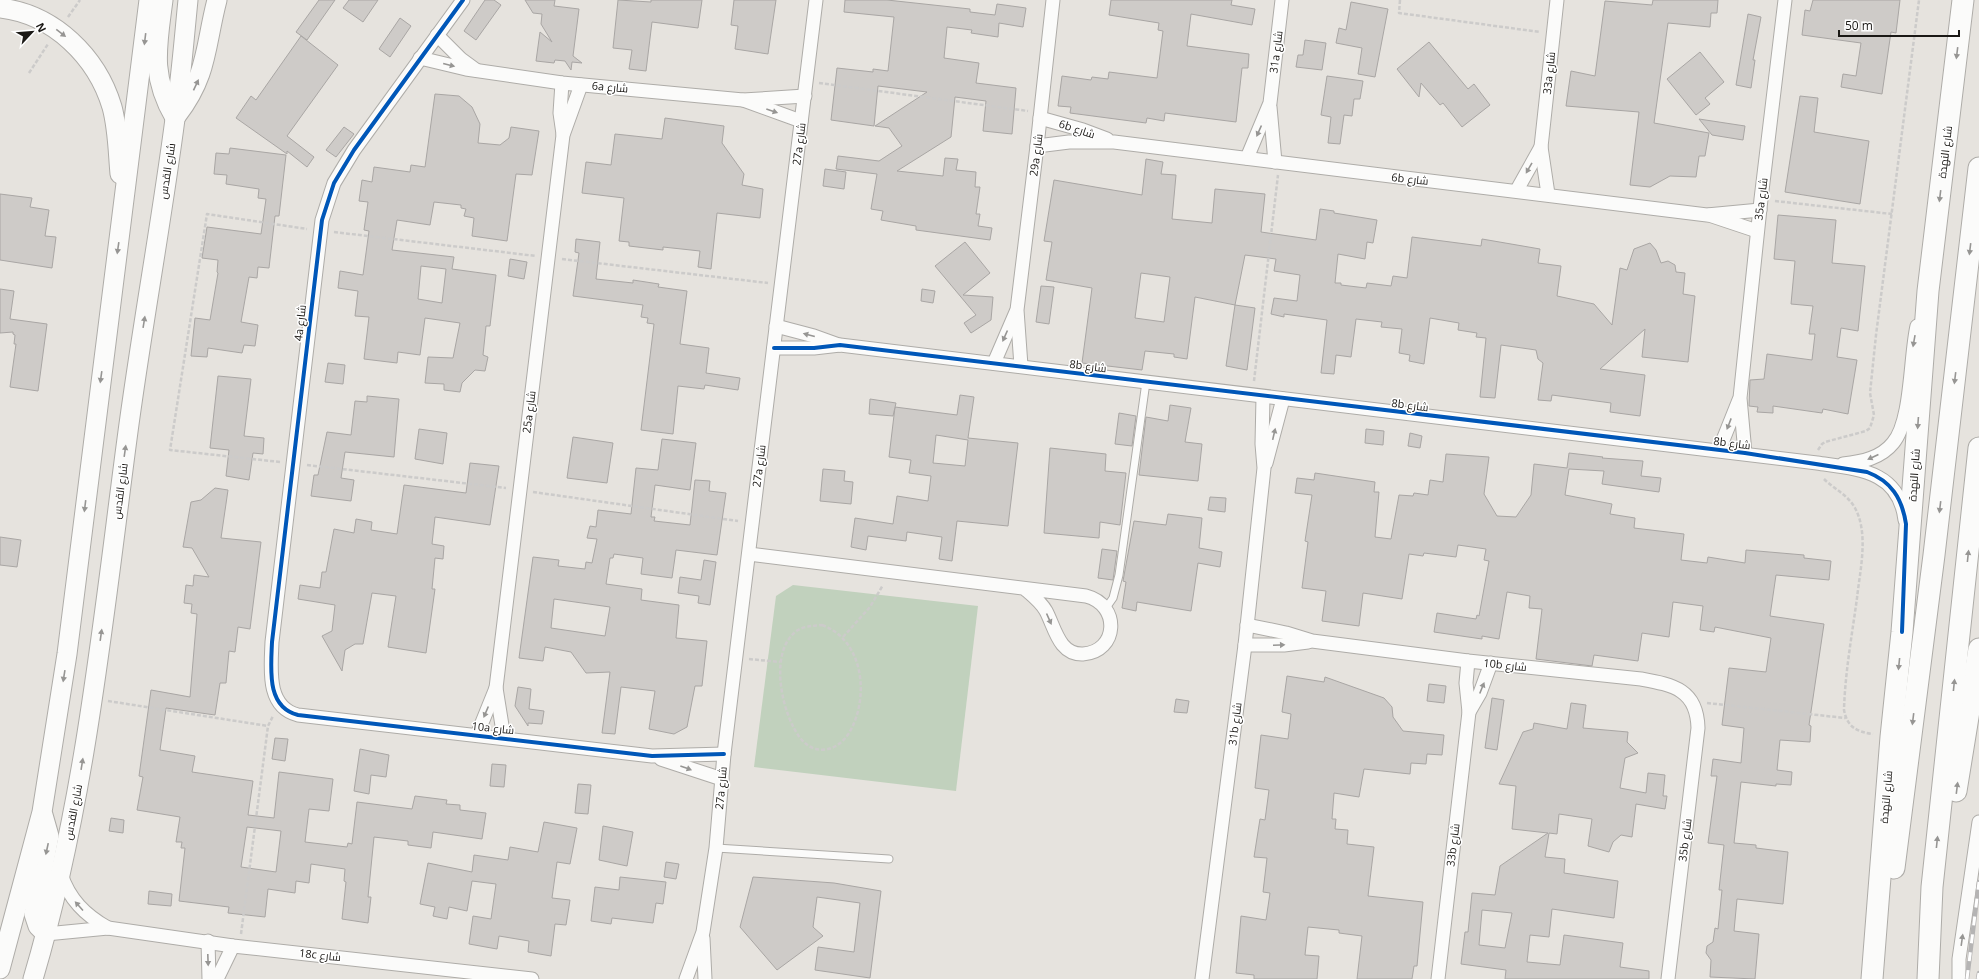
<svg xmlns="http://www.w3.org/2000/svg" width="1979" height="979" viewBox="0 0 1979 979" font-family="'Open Sans',Cairo,sans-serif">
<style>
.green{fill:#c1d1bd}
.building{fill:#cecbc8;stroke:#a9a6a4;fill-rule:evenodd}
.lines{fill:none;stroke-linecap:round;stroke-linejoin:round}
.service-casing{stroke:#aeaca8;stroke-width:9}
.minor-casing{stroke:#aeaca8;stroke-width:15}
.secondary-casing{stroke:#aeaca8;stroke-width:21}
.primary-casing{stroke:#aeaca8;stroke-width:23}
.path{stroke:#cccbca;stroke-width:2.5;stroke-dasharray:4 2;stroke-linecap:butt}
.service{stroke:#fbfbfa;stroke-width:7}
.minor{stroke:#fbfbfa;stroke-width:13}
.secondary{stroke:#fbfbfa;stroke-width:19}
.primary{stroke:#fbfbfa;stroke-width:21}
.rail-casing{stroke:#b5b4b4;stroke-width:4.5}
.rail{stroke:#fff;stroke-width:3;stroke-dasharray:9;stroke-linecap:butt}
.cycleway-casing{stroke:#fff;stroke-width:6}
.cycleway{stroke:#0057b8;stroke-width:4}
.oneway{fill:#969593}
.labels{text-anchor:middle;stroke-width:3;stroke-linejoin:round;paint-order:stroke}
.street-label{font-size:11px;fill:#1a1815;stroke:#fff}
</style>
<rect width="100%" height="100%" fill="#e6e3de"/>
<path class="green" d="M793 585 978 606 956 791 754 767 776 596Z"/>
<g class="building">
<path d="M319 0H335L307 40 296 32Z"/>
<path d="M349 0H378L363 22 343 8Z"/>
<path d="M485 0H494L501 5 476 40 464 31Z"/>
<path d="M525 0H555L554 6 579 9 573 56 582 63 572 62 571 70 565 61 555 60 554 63 536 61 540 32 552 42 541 24 542 14 533 13Z"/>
<path d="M618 0 651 2V0H702L698 28 652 22 646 71 629 69 632 50 613 48Z"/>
<path d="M734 0H776L768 54 735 49 738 26 731 25Z"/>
<path d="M845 0H887L970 9V12L995 15 997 4 1026 8 1023 27 999 23 998 37 971 33 972 30 947 27 944 58 979 63 976 83 1016 88 1012 134 983 131 986 101 955 97 951 137 897 171 943 176 945 158 958 159 956 170 976 172 975 187H980L976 214H980L978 226 992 228 990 240 916 230V226L881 220 883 211 871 209 877 174 836 169 838 156 879 161 902 146 889 128 875 126 927 92 878 86 874 126 831 120 837 68 873 72V69L888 71 894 17 844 12Z"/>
<path d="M1111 0H1232L1231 5 1255 9 1252 25 1191 14 1187 46 1249 54 1248 68H1242L1236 122 1165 113 1164 121 1147 118 1146 123 1070 113 1071 107 1058 106 1062 76 1091 80 1092 77 1108 79 1109 72 1157 78 1163 31 1158 30 1159 23 1109 15Z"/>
<path d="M1653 0H1718L1717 13H1711L1710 27 1668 23 1654 123 1709 133 1705 156H1699L1696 177 1670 176 1650 187 1630 185 1639 112 1566 106 1571 71 1595 76 1605 1 1652 5Z"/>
<path d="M1813 0H1900L1896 33 1891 32 1882 94 1841 87 1843 74 1856 76 1861 43 1802 35 1805 10 1810 11Z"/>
<path d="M1351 2 1388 9 1375 77 1358 74 1362 48 1336 43 1339 28 1346 30Z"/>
<path d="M1748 14 1761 17 1753 60H1755L1751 88 1736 85Z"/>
<path d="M400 18 411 26 390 57 379 49Z"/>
<path d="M301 36 338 65 287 136 314 157 307 167 287 151V154L236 118 251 96 256 100Z"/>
<path d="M1305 40 1326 43 1322 70 1296 67 1298 55H1303Z"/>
<path d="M1429 42 1468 89 1474 84 1490 105 1462 127 1443 103 1440 105 1421 83 1419 97 1397 69Z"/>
<path d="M1700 52 1724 82 1705 98 1710 104 1696 115 1667 79Z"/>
<path d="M1327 76 1363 81 1360 99H1354L1352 116 1344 115 1340 144 1328 143 1331 117 1321 115Z"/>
<path d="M435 94 459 96 472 107 480 124 478 143 500 145 509 138 511 127 539 131 532 175 516 174 507 241 472 236 474 218 464 216 466 209 461 208V205L434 202 430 225 397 220 392 250 454 257 452 269 496 275 490 326H486L483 355 488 357 485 371 475 370 462 383 460 392 444 390V384L425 383 428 357 453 358 460 323 425 318 420 355 398 352 397 363 364 359 369 317 355 316 358 291 338 288 340 271 363 275 369 231 364 230 368 202 359 201 362 180 372 182 374 167 410 172 411 165 425 167ZM421 266 446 269 442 303 418 299Z"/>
<path d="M1800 96 1818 98 1814 132 1869 141 1860 204 1785 192Z"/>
<path d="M665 118 724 126 722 143 744 174 742 185 763 189 760 218 717 213 711 269 698 267 700 251 663 247V250L629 246V242L619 241 624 198 582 193 586 162 611 165 615 134 662 139Z"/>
<path d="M1699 119 1745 126 1743 140 1712 135Z"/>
<path d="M344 127 354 134 336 157 326 150Z"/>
<path d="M230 148 286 155 279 216H275L269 268 258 267 257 278 249 277 241 322 258 325 255 346 244 345 242 353 208 348 207 357 191 356 195 318 210 320 218 273 217 272 218 260 202 258 207 227 261 234 266 199 258 198 259 189 226 184 227 175 214 174 216 153 229 154Z"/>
<path d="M1146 159 1163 162 1161 174 1176 175 1172 219 1212 223 1215 189 1265 194 1261 232 1316 240 1320 209 1334 211V213L1377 220 1373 243 1367 242 1365 259 1338 254 1335 283H1341V285L1366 288 1367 283 1391 286 1393 276 1407 278 1412 237 1481 246 1482 239 1540 249 1538 263 1561 266 1557 296 1594 304 1612 325 1620 268 1627 270 1634 249 1650 243 1656 250 1661 263 1668 261 1675 265 1676 272 1685 273 1683 294 1695 296 1688 362 1642 357 1645 329 1600 369 1645 375 1640 416 1610 412 1611 403 1552 395 1551 401 1538 400 1543 363 1538 359 1536 350 1501 345 1495 398 1480 397 1486 338 1476 337 1477 333 1458 330 1459 323 1430 318 1424 364 1409 361 1410 355 1399 353 1402 329 1381 327 1382 322 1356 319 1351 357 1336 355 1334 374 1321 373 1327 320 1284 314V317L1271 314 1274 298 1297 301 1300 275 1274 271 1276 259 1245 255 1235 305 1255 308 1247 370 1226 366 1235 305 1195 297 1187 359 1174 357V354L1145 351 1142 370 1082 363 1092 288 1046 280 1052 242 1044 241 1054 180 1142 195ZM1141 273 1170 277 1164 322 1135 318Z"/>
<path d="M825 169 846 172 844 189 823 186Z"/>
<path d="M0 194 32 198 30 207 49 210 45 236 56 237 52 268 0 260Z"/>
<path d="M1778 215 1836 220 1832 263 1865 266 1858 331 1841 328 1837 357 1857 360 1848 414 1823 409 1822 413 1773 406V413L1757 412 1758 407 1749 406 1750 380 1764 379 1767 354 1812 360 1815 334H1809L1813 306 1791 304 1795 261 1774 259Z"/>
<path d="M576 239 600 242 596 279 633 283V280L659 284 658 287 687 291 680 344 709 348 706 373 740 378 738 390 705 385 704 389 678 386 673 434 641 430 654 324 647 323 648 318 641 317 643 305 573 296 579 253 575 252Z"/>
<path d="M965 242 990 273 963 295 993 297 991 320 971 333 964 323 976 315 935 266Z"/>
<path d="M510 259 527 262 524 279 508 276Z"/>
<path d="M1041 286 1054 287 1049 324 1036 322Z"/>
<path d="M0 289 14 291 10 319 47 324 38 391 10 387 16 344H14L15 335 13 334V332L0 333Z"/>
<path d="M922 289 935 291 933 303 921 301Z"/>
<path d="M328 363 345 365 343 384 325 382Z"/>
<path d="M218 376 251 379 244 436 264 438 263 454 253 453 249 480 226 476 229 450 210 448Z"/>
<path d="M960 395 974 397 968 438 1018 443 1008 526 957 521 952 561 939 559 942 537 907 532 906 541 868 536 866 550 851 547 855 518 893 524 897 496 928 501 931 476 909 473 911 460 889 457 895 407 957 415ZM936 435 968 440 965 466 933 463Z"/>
<path d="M367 396 399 399 394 457 345 452 341 478 354 480 351 501 311 496 314 475H318L327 432 351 435 355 401 367 402Z"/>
<path d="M870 399 896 403 893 416 869 414Z"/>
<path d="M1170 405 1191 408 1185 442 1202 444 1198 481 1139 475 1146 417 1168 421Z"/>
<path d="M1119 413 1136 416 1132 446 1115 444Z"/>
<path d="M419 429 447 433 443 464 415 459Z"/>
<path d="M1366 429 1384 431 1383 445 1365 443Z"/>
<path d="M1410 433 1422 436 1420 448 1408 446Z"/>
<path d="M573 437 613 443 607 483 567 478Z"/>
<path d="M662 439 696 443 690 490 655 485 651 517H655L654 521 690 525 695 480 710 481 709 491 726 493 717 555 676 550 672 578 641 574 643 558 614 554 613 558H610L606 584 642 589 641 600 679 605 676 638 707 641 702 686H695L687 727 674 734 649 729 655 691 621 687 615 734 602 733 610 672 586 673 571 652 545 647 543 661 519 658 533 557 559 560 558 566 585 569 586 562 592 563 597 539 587 538 590 526 596 527 598 510 631 514 636 468 658 470ZM554 599 610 607 605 636 551 628Z"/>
<path d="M1050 448 1106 454 1105 471 1126 473 1120 525 1100 522 1099 538 1044 533Z"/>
<path d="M1569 453 1603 457 1602 458 1643 461 1641 476 1661 478 1659 492 1602 484 1604 471 1569 469 1565 495 1612 504 1610 514 1635 518 1634 528 1684 534 1681 560 1707 563 1708 557 1745 563 1746 550 1804 555V558L1831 561 1829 580 1776 575 1770 616 1824 624 1809 725 1811 726 1810 742 1780 740 1777 770 1792 772 1791 785 1776 784V786L1741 782 1734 843 1756 845V848L1788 852 1783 904 1737 899 1734 931 1759 934 1755 979 1710 977 1711 960 1706 953 1707 946 1713 942 1715 928 1718 929 1722 890H1719L1724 845 1708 843 1717 776H1711L1713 759 1741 763 1744 728 1722 725 1729 668 1766 672 1771 638 1715 627 1714 632 1700 630 1703 606 1673 602 1669 637 1642 633 1638 661 1594 655 1592 666 1536 659 1542 609 1529 608 1530 596 1507 592 1499 639 1482 636V639L1434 632 1437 613 1476 619 1477 615 1479 616 1489 561 1484 560 1486 549 1458 545 1456 557 1424 553 1423 556 1409 554 1402 599 1363 593 1359 626 1322 621 1326 591 1302 588 1308 542 1305 541 1312 495 1295 493 1297 478 1314 480 1315 473 1375 482 1374 492H1379L1375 537 1391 539 1399 495 1413 496 1414 493 1428 495 1430 480 1443 482 1446 454 1489 457 1484 494 1497 516 1516 517 1531 495 1534 464 1567 468Z"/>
<path d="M470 463 499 466 490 525 435 517 432 544 444 546 443 559 435 558 432 589H435L426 653 388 647 396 596 372 593 363 644H355L345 650 342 671 322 636 332 631 335 605 298 599 300 585 320 588 322 572H326L334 529 354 533 356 519 372 522 371 530 397 534 404 485 466 493Z"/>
<path d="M823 469 845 471 844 481 853 482 851 504 820 501Z"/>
<path d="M215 488 228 490 221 538 261 542 250 629 238 627 235 652 229 651 226 683H220L215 715 166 708 160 750 195 756 192 772 253 781 248 815 274 818 279 772 333 779 329 811 309 809 305 842 347 847 348 843 352 844 357 802 412 809 415 796 447 800 446 804 460 805V810L486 813 482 839 433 832 431 848 408 845V841L374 837 368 897H371L368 923 342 919 346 882 344 881 345 869 311 864 309 883 296 881 295 893 268 889 265 917 228 913 229 907 179 901 185 848H181L182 842H176L180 817 137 810 143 777 139 776 151 690 190 697 197 614 191 613 192 604 184 603 186 585 193 586 194 575 209 577 192 548 183 547 191 502 201 500ZM247 827 281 831 276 872 241 867Z"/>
<path d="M1210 497 1226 498 1225 512 1208 510Z"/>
<path d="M1168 514 1202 518 1199 548 1222 552 1220 567 1198 563 1191 611 1137 602 1136 611 1122 608 1126 582 1123 581 1134 521 1166 525Z"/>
<path d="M0 537 21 540 17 567 0 565Z"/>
<path d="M1102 549 1117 551 1113 580 1098 578Z"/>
<path d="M704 560 716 562 710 605 698 603 699 596 678 593 680 577 701 580Z"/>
<path d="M1287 676 1324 682 1325 677 1384 698 1392 707 1393 717 1403 731 1444 735 1442 755 1427 754 1426 764 1411 763 1410 774 1364 769 1359 797 1334 793 1332 819H1336L1335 829 1348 830 1347 844 1374 847 1368 896 1423 902 1417 966H1414L1412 979H1357L1362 936 1339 933V930L1308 927 1305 955 1319 956 1317 979H1254V975L1236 973 1241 916 1266 920 1270 893 1263 892 1267 858 1254 857 1260 819 1265 820 1269 790 1255 788 1261 735 1288 739 1291 714 1282 712Z"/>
<path d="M1429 684 1446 686 1444 703 1427 701Z"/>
<path d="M518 687 531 689 529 709 544 711 542 724 528 723V726L515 706Z"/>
<path d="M1492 698 1504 700 1497 750 1485 748Z"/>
<path d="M1176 699 1189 701 1187 713 1174 712Z"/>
<path d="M1571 703 1586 705 1583 728 1628 732 1627 742 1638 753 1625 758 1620 788 1646 793 1648 773 1665 775 1663 796H1667L1665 809 1636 804 1632 837 1621 835 1613 842 1609 852 1588 846 1592 819 1559 814 1557 834 1549 833 1545 857 1565 859 1564 873 1618 881 1614 918 1552 909 1549 937 1530 935 1527 962 1560 965 1564 935 1623 943 1620 967 1649 971V979H1505L1506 970 1461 964 1465 932H1468L1472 893 1495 895 1500 866 1548 833 1512 829 1516 786 1499 784 1523 732 1533 729 1534 723 1567 729ZM1482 910 1512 913 1505 948 1479 945Z"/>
<path d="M275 738 288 739 285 761 272 759Z"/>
<path d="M360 749 389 755 386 777 371 775 369 794 354 791Z"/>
<path d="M492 764 506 765 504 787 490 786Z"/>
<path d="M578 784 591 785 588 814 575 813Z"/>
<path d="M111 818 124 820 123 833 109 831Z"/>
<path d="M544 822 577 828 570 864 557 862 552 898 570 900 566 925 555 924 551 956 528 952 529 941 499 936 497 949 469 944 473 916 491 919 496 884 472 881 467 911 449 907 447 919 433 916 435 907 420 904 428 863 472 872 474 855 508 860 510 847 538 852Z"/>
<path d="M603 826 633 832 627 866 599 860Z"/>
<path d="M666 862 679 864 676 879 664 877Z"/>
<path d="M620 877 666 882 663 904 656 903 653 923 612 918 611 924 591 921 595 887 619 890Z"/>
<path d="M753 877 834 883 881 891 870 978 815 970 818 947 854 952 860 903 817 897 813 927 823 936 777 970 740 927Z"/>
<path d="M149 891 172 894 171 906 148 904Z"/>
</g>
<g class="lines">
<defs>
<g id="service">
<path d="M1106 608 1113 598 1119 575 1146 382"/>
<path d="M716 848 889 859"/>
</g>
<g id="minor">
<path d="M463 0 354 150 334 183 322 220 272 642C271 669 266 707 298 715L652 756 724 754"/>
<path d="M437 35 461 59 476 70"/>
<path d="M420 58 466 69 562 83 743 100 805 96"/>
<path d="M562 83 560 113 563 134"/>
<path d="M743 100 801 121"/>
<path d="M1270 107 1275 162"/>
<path d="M1040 118 1083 130 1107 139"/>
<path d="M1037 146 1069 142H1114L1707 215 1760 210"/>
<path d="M1247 158 1270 103 1282 0"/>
<path d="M1517 190 1541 147"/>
<path d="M1548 194 1541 147 1557 0"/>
<path d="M1709 215 1757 231"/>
<path d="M776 326 814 336 839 345"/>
<path d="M774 348H814L840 345 1817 463C1857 469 1899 470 1905 520"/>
<path d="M994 363 1016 312"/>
<path d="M1021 366 1017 310 1037 146 1053 0"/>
<path d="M1719 450 1739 400"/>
<path d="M1745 453 1740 398 1761 199 1785 0"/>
<path d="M1266 463 1283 399"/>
<path d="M1843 464C1862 462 1881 458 1893 443 1912 421 1910 356 1917 326"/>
<path d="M749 554 1086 596C1121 605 1118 652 1083 654 1059 655 1055 628 1046 611 1041 602 1032 595 1025 589"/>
<path d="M1247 625 1286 633 1312 641 1468 661 1641 679C1674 685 1697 690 1698 728L1668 979"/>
<path d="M1245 645H1284L1308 642"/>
<path d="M1469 712 1480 693 1491 663"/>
<path d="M477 735 496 688"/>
<path d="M504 738 496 688 563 135 581 85"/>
<path d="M661 759 722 779"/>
<path d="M61 874C69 899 85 915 108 928"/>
<path d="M46 934 108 928 233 946 532 979"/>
<path d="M703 938 705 979"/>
<path d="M208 941 209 979"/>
<path d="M217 979 233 946"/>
<path d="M686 979 703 932 716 848 724 754 816 0"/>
<path d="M1202 979 1245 645 1264 468 1262 444 1263 397"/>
<path d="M1438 979 1469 712 1466 683 1468 661"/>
<path d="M1959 979V959L1979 822"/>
</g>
<g id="secondary">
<path d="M163 0C157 47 150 75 175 118"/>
<path d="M0 8C54 14 97 57 112 107 118 129 118 152 120 174"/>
<path d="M177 115C208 75 205 46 217 0"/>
<path d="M43 815 49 836 34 914 38 926 46 934"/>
<path d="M0 969 42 812 67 654 149 0"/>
<path d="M33 979C85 804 103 620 127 439 141 332 161 226 175 119 181 79 184 40 188 0"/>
</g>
<g id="primary">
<path d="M1956 791 1979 649"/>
<path d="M1894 868 1934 555 1979 168"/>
<path d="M1872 979 1891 737 1902 632 1928 291 1963 0"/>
<path d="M1928 979 1932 887 1979 448"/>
</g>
</defs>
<use href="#service" class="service-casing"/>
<use href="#minor" class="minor-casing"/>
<use href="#secondary" class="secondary-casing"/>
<use href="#primary" class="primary-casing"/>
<g class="path">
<path d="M1400 0 1399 13 1540 32"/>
<path d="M68 17 80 0"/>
<path d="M29 73 48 44"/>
<path d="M819 83 1028 111"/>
<path d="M1775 201 1892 214"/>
<path d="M334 232 536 256"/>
<path d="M562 259 768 283"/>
<path d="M1254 381 1278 175"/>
<path d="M1818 450 1822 444 1825 442 1866 431 1870 428 1874 415 1870 393 1876 335 1919 0"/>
<path d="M280 462 170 450 207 214 307 229"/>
<path d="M307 465 506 488"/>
<path d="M1824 479C1834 489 1848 495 1855 508 1869 534 1860 570 1857 598 1852 635 1845 673 1844 710 1847 727 1857 732 1873 734"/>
<path d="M533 492 738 521"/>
<path d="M822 625C864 640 870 698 849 733 837 752 815 756 801 739 782 716 767 650 798 630 805 626 813 626 822 625Z"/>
<path d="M843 637 870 607 883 585"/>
<path d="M749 659 780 662"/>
<path d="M108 701 268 726"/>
<path d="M1707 703 1845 718"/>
<path d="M241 934 268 726 273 716"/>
</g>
<use href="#service" class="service"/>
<use href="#minor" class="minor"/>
<use href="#secondary" class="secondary"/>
<use href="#primary" class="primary"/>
<defs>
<g id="rail">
<path d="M1967 979 1979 882"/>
<path d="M1978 979 1979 973"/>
</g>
</defs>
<use href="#rail" class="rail-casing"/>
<use href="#rail" class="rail"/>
<defs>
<g id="cycleway">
<path d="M463 0 354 150 334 183 322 220 272 642C271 669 266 707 298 715L652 756 724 754"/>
<path d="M774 348H814L840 345 1745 453 1867 472C1891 481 1902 498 1906 524L1902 632"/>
</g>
</defs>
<use href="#cycleway" class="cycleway-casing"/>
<use href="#cycleway" class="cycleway"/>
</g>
<defs><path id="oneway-solid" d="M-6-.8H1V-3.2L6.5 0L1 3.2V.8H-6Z"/></defs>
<g class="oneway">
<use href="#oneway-solid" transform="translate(61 33) rotate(38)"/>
<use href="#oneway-solid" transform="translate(145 39) rotate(97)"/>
<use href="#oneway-solid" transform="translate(1957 53) rotate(97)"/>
<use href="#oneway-solid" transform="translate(449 65) rotate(14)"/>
<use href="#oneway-solid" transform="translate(196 85) rotate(-65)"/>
<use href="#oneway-solid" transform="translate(772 111) rotate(19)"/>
<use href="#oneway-solid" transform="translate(1259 131) rotate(114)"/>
<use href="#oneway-solid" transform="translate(1529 168) rotate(120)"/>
<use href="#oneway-solid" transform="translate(1940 196) rotate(97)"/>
<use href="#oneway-solid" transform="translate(118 248) rotate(98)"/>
<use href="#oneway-solid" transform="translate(1970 249) rotate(97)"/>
<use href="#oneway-solid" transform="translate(144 322) rotate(-81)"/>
<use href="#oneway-solid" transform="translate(809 335) rotate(-165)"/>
<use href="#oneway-solid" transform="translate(1005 336) rotate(114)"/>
<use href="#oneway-solid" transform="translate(1914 341) rotate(100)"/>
<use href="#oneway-solid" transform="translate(101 377) rotate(98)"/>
<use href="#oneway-solid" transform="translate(1955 378) rotate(97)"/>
<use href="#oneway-solid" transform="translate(1918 423) rotate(94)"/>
<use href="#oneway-solid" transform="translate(1729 424) rotate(111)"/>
<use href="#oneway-solid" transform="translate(1274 434) rotate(-77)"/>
<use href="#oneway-solid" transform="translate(125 451) rotate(-82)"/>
<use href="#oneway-solid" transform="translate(1873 457) rotate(155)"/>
<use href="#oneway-solid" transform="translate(85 506) rotate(97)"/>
<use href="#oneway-solid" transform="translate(1940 507) rotate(97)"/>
<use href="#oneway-solid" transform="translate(1968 556) rotate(-84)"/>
<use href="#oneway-solid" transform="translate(1049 619) rotate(66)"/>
<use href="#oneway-solid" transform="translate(101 635) rotate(-82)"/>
<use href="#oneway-solid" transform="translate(1279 645) rotate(-2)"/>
<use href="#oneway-solid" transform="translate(1899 664) rotate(96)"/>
<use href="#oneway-solid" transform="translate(64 676) rotate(99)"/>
<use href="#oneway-solid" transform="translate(1954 685) rotate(-84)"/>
<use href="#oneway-solid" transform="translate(1482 688) rotate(-68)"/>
<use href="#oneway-solid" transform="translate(486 712) rotate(113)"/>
<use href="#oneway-solid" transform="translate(1913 719) rotate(97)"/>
<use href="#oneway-solid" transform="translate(82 764) rotate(-81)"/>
<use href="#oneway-solid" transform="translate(686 768) rotate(20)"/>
<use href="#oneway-solid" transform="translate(1957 788) rotate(-83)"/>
<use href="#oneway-solid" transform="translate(1937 842) rotate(-84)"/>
<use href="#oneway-solid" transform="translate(47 849) rotate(102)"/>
<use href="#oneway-solid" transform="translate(79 906) rotate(-132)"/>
<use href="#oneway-solid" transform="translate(1962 940) rotate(-82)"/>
<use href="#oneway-solid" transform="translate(208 960) rotate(88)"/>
</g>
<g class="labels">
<g class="street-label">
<text transform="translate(1276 52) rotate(-83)" y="4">31a شارع</text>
<text transform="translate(1549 73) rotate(-84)" y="4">33a شارع</text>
<text transform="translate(610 87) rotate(5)" y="4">6a شارع</text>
<text transform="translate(1077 129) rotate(18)" y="4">6b شارع</text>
<text transform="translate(799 144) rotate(-83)" y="4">27a شارع</text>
<text transform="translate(1945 152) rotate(-83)" y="4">شارع النهدة</text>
<text transform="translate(1036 155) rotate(-83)" y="4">29a شارع</text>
<text transform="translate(167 171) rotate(-81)" y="4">شارع القدس</text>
<text transform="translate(1410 179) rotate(6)" y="4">6b شارع</text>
<text transform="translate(1761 199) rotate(-83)" y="4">35a شارع</text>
<text transform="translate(300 323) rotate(-84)" y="4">4a شارع</text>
<text transform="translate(1088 366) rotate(7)" y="4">8b شارع</text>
<text transform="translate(1410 405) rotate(7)" y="4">8b شارع</text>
<text transform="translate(529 412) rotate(-83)" y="4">25a شارع</text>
<text transform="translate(1732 443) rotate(7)" y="4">8b شارع</text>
<text transform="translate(759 466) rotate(-83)" y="4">27a شارع</text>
<text transform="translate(1914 475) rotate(-86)" y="4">شارع النهدة</text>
<text transform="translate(120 491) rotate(-82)" y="4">شارع القدس</text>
<text transform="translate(1505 665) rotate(6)" y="4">10b شارع</text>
<text transform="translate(1235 724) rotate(-83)" y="4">31b شارع</text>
<text transform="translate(493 728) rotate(6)" y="4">10a شارع</text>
<text transform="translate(721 788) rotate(-85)" y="4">27a شارع</text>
<text transform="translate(1886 797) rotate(-85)" y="4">شارع النهدة</text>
<text transform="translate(73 812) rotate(-79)" y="4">شارع القدس</text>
<text transform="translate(1685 840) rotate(-83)" y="4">35b شارع</text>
<text transform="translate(1453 845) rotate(-83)" y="4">33b شارع</text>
<text transform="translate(320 955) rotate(6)" y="4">18c شارع</text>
</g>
</g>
<g transform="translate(32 32) rotate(64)" stroke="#ffffff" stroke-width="3" paint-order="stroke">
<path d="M0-3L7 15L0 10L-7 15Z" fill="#1a1815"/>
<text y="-6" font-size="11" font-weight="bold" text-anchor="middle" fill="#1a1815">N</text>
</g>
<path d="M1839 30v6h120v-6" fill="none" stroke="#1a1815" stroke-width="2"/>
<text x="1845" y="30" font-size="12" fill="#1a1815" stroke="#ffffff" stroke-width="3" paint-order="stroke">50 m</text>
</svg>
